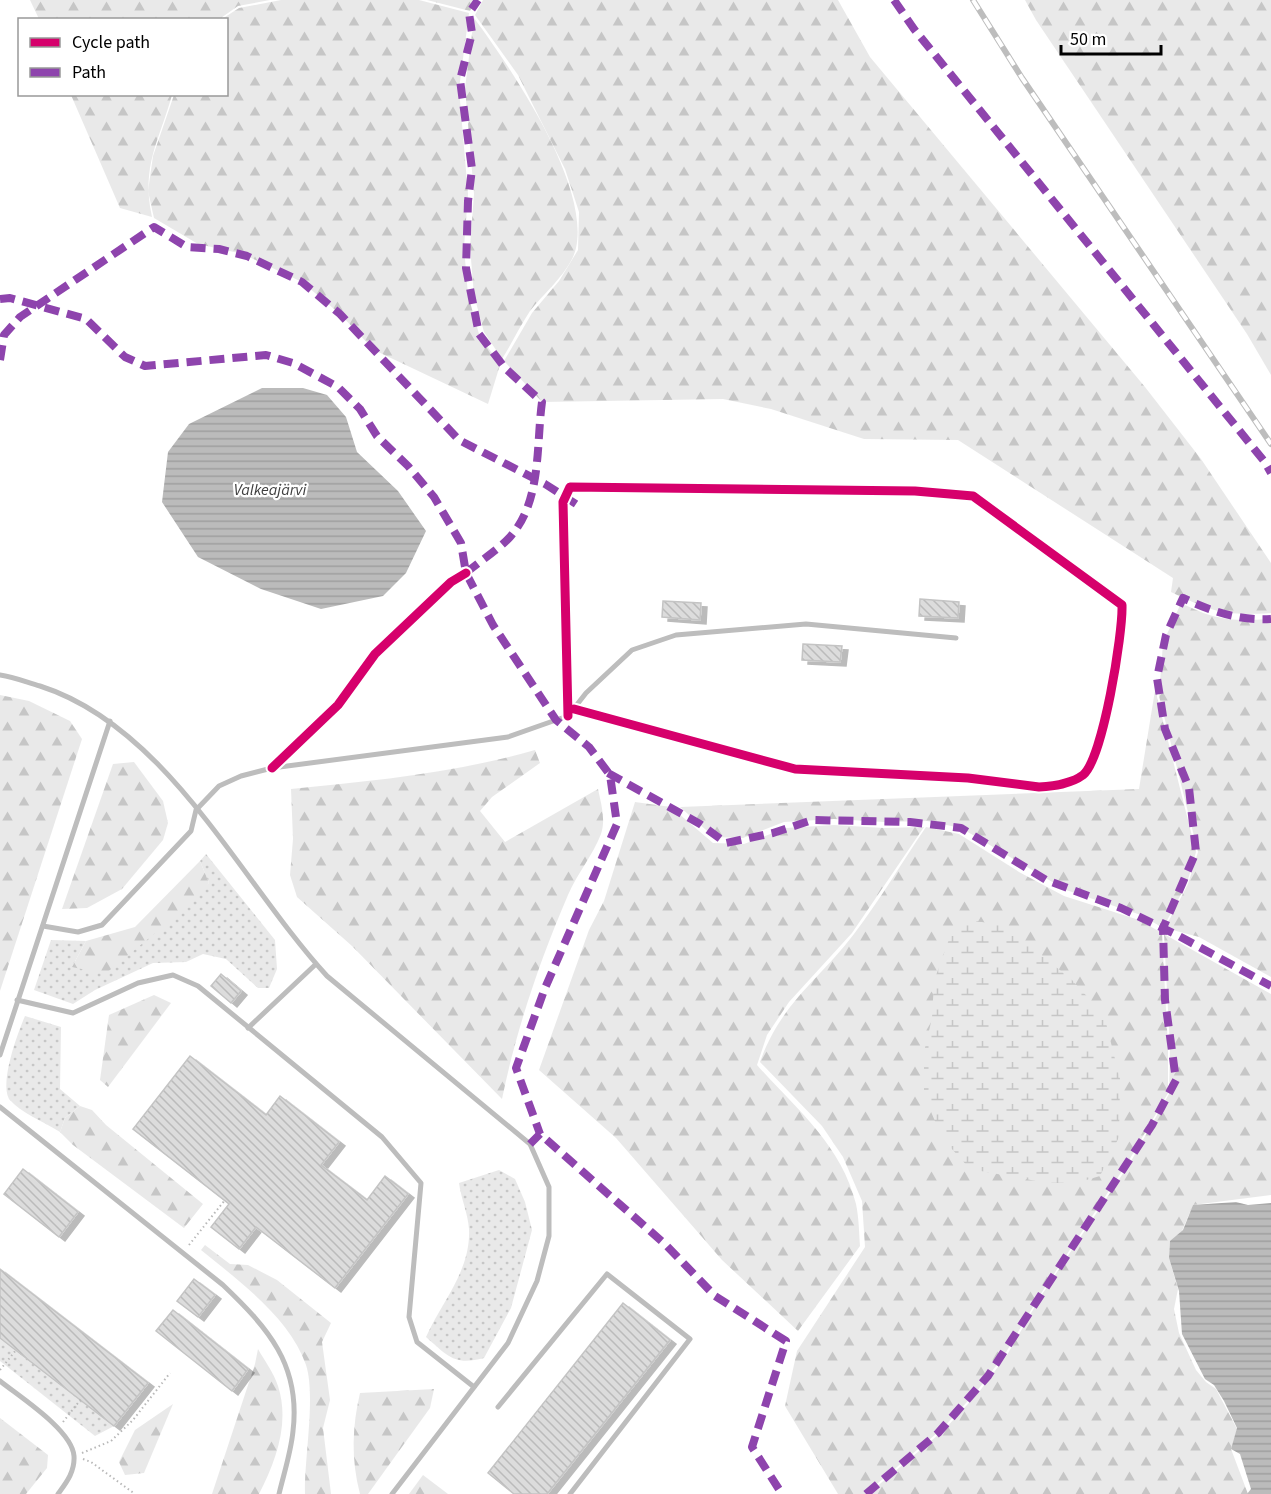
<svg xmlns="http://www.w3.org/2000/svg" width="1271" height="1494" viewBox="0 0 1271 1494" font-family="'Source Sans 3',sans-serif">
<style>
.grass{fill:url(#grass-dots)}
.forest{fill:url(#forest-firs)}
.wetland{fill:url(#wetland-marsh)}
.water{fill:url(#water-rules)}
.building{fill:url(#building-back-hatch);stroke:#c4c4c4;stroke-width:1.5;filter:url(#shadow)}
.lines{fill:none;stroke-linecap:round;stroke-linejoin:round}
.path{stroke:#b8b8b8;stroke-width:2;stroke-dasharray:1.5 3;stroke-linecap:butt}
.lane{stroke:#bdbdbd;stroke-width:5}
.street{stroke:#bdbdbd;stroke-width:10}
.rail-casing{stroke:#bdbdbd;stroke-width:6}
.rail{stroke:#fff;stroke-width:4;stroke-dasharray:11;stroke-linecap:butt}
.quiet{stroke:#8e44ad;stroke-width:8;stroke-dasharray:15 8;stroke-linecap:butt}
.cycleway-casing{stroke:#fff;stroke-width:13}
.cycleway{stroke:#d6006c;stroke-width:9}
.labels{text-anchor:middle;stroke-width:4.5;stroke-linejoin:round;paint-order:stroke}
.water-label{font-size:16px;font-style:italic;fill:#3f3f3f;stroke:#fff}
</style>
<defs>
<pattern id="grass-dots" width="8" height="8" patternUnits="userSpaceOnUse" patternTransform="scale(1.5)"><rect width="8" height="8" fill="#e9e9e9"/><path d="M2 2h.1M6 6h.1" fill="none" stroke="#c6c6c6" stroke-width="1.8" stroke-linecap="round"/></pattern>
<pattern id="forest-firs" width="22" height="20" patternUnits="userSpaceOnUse" patternTransform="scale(1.5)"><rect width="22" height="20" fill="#e9e9e9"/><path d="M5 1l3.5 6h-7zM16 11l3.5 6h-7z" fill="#c6c6c6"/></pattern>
<pattern id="wetland-marsh" width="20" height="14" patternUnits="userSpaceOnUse" patternTransform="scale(1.5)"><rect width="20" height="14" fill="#e9e9e9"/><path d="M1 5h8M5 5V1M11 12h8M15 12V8" fill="none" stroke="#c6c6c6"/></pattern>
<pattern id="water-rules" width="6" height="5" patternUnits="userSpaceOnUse" patternTransform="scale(1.5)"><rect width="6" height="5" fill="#bbb"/><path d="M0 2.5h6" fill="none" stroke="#9f9f9f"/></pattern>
<pattern id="building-back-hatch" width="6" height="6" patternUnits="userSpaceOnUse" patternTransform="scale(1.5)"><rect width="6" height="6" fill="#dcdcdc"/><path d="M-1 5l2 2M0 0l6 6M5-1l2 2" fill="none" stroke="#bbb"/></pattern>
<filter id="shadow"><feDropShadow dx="6" dy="4" stdDeviation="0" flood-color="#0004"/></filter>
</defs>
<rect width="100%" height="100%" fill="#fff"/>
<g class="grass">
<path d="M206 854 275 940 277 969 269 988H258L226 959 203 954 186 962 153 963 95 990 73 1004 34 990 51 940 86 941 72 967 209 883 200 861Z"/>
<path d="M25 1016 61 1027 60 1089 80 1106 65 1118 60 1132C44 1122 21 1113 9 1099 0 1081 17 1035 25 1016Z"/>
<path d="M499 1170 515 1179 525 1202 532 1230 511 1308 484 1358C454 1366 448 1356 426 1337 442 1301 471 1271 469 1229 468 1214 461 1198 459 1183Z"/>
<path d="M0 1338 114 1426 95 1436 0 1361Z"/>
</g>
<g class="forest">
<path d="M30 0H270L238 6 218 20 39 19Z"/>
<path d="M281 0H419L469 13 459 89 468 194 464 247 468 295 479 334 500 365 488 404 374 350 340 314 302 282 243 254 198 244 154 218 148 191 153 156 174 95 226 94V20L222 19 239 8Z"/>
<path d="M427 0H476L470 11Z"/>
<path d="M483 0H838L870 57 1145 387 1201 459 1271 563V613C1224 616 1213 612 1171 592L1173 578 958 440 864 439 771 409 723 399 542 402 504 361 532 313 559 281 578 250 579 212 565 169 518 75 475 15Z"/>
<path d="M1025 0H1271V375L1247 334 1036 20Z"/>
<path d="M474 18C511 68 590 184 576 248 571 271 544 293 530 311 520 326 512 343 502 359L484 332 474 295 470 247 474 194 465 88Z"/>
<path d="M71 95H172C159 142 141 165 152 217L120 208Z"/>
<path d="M1181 603C1217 621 1231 621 1271 619V977L1199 937 1165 928 1188 884 1198 852 1159 696 1163 643Z"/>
<path d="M1157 678V697L1196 852 1187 883 1163 928 1141 915 1066 890 961 828 927 821 884 822 834 819 784 822 743 838 714 837 680 807 1139 789Z"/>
<path d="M0 695 29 701 70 721 82 739 0 991Z"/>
<path d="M535 750 540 763 492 797 480 811 505 842 598 789C601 804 606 819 601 834 593 855 577 874 568 895 540 960 516 1030 502 1099L352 946 297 897 290 875 293 839 291 789C373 781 455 773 535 750Z"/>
<path d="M134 762 163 801 168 823 163 840 122 889 87 908 62 909 113 764Z"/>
<path d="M635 802 671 807 713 843 744 844 786 828 834 825 884 828 924 827 852 933 789 1002 767 1035 757 1065C796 1109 841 1144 856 1204 859 1218 859 1233 860 1246L798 1331 722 1260 616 1138 539 1070 589 930 604 901Z"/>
<path d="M926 827 959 834 1019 872 1064 896 1139 920 1162 933 1168 1048V1093L1128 1162 1040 1295 1005 1354 977 1391 943 1428 865 1494H838L785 1406 797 1351 865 1247 862 1201 843 1157 822 1126 760 1062C781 1003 818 981 854 934 880 900 902 862 926 827Z"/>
<path d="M200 861 209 883 159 930 105 974 72 967 86 941 135 927Z"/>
<path d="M1164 934 1271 994V1195L1193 1205 1182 1231 1170 1242 1169 1258 1178 1289 1174 1309 1179 1333 1196 1370 1206 1382 1216 1389 1237 1429 1231 1449 1248 1494H868L944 1430 979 1392 1007 1355 1041 1296 1130 1163 1169 1094 1170 1047Z"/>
<path d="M154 995 171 1003 108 1087 100 1080 109 1015Z"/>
<path d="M80 1106 92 1110 106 1125 203 1204 184 1228 73 1145 60 1132 65 1118Z"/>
<path d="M205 1245 230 1264 248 1265 277 1280 331 1323 322 1342 330 1400 323 1428 331 1494H305C304 1460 316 1395 306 1365 290 1318 239 1281 201 1250Z"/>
<path d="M258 1349C264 1360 274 1373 278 1386 290 1423 276 1461 259 1494H212L255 1364Z"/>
<path d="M434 1389 430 1408 368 1494H360C351 1460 352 1427 360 1393Z"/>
<path d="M173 1404 144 1473 125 1475 119 1462 135 1430Z"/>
<path d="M0 1418 48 1455 47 1468 26 1494H0Z"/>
<path d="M423 1475 448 1494H409Z"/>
</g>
<path class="wetland" d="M976 921 1006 926 1072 980 1104 1015 1120 1079 1119 1137 1100 1176 1076 1183H1047L970 1169 942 1138 924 1095V1052L932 1018 934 981 952 931Z"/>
<g class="water">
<path d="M303 388 327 395 346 417 357 452 398 491 426 531 406 573 383 596 321 609 261 589 198 557 162 502 168 452 189 424 262 388Z"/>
<path d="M1236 1202 1248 1205 1271 1203V1494H1247L1251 1489 1240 1454 1231 1449 1237 1428 1224 1401 1214 1385 1205 1379 1182 1334 1179 1291 1169 1258 1170 1241 1183 1230 1193 1205Z"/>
</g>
<g class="building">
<path d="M920 599 959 602 958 618 919 616Z"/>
<path d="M663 601 701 603 700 620 662 617Z"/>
<path d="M803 644 842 646 840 662 802 660Z"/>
<path d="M221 974 241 991 231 1003 211 986Z"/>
<path d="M190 1056 266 1115 280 1096 339 1142 321 1165 367 1200 385 1176 408 1194 335 1288 256 1227 239 1249 211 1227 229 1204 133 1129Z"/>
<path d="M23 1169 78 1212 59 1237 4 1194Z"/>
<path d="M0 1269 148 1383 114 1426 0 1338Z"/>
<path d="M194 1279 215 1295 198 1317 177 1301Z"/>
<path d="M623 1303 670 1340 547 1494H514L488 1473Z"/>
<path d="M173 1310 248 1369 232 1391 156 1331Z"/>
</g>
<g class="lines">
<g class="path">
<path d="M189 1245 225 1200"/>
<path d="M0 1370 16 1350"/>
<path d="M63 1422 81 1399"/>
<path d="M82 1453 111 1441 133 1420 170 1373"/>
<path d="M83 1459 91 1462 135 1494"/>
</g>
<g class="lane">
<path d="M0 675C14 677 26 682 40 686 168 727 240 881 327 976L530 1144 549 1187V1236L537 1281 508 1343 392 1494"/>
<path d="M43 926 78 932 102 925 191 831 196 810 219 786 241 776 272 768 508 737 556 720 568 716 586 693 632 650 676 635 806 624 956 638"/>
<path d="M17 1000 73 1013 138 983 173 975 198 986 382 1137 421 1183 409 1317 417 1342 474 1387"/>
<path d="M248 1028 316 964"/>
<path d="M0 1055 110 721"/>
<path d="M0 1107 223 1285C268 1328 301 1365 293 1431 291 1452 284 1473 279 1494"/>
<path d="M0 1381C20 1397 72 1430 74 1456 75 1472 66 1483 58 1494"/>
<path d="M498 1407 607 1274 690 1339 570 1494"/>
</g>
<g class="street">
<path d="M568 716 563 502 570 487 915 491 973 496 1122 605C1123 633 1103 759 1083 775 1071 784 1054 786 1039 787L968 778 795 769 574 709"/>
<path d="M272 768 338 705 375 654 451 582 466 573"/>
</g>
<defs>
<path id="rail" d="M973 0 1022 78 1271 444"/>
</defs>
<use href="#rail" class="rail-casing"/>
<use href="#rail" class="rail"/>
<g class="quiet">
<path d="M894 0 914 29 1264 461 1271 473"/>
<path d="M0 299 10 298 86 319 125 357 145 366 266 355 293 363 338 387 360 409 377 436 408 466 434 497 461 543 466 573 493 625 556 720 589 747 610 775 617 824 545 988 516 1068 540 1134"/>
<path d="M0 360 4 335 20 317 154 227 187 247 219 249 247 256 302 282 340 314 459 440 545 484 576 504"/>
<path d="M466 573C480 561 498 550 510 537 542 501 536 446 542 402L505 368 479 334 466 268 468 201 472 169 460 80 472 33 469 13 478 0"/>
<path d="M608 773 700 824 726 843 773 833 812 820 910 822 961 828 1046 880 1121 908 1179 936 1271 986"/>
<path d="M530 1144 540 1134 666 1245 715 1296 786 1341 752 1447 782 1494"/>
<path d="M866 1494 938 1433 988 1376 1152 1125 1176 1080 1165 1000 1163 928 1196 852 1189 788 1165 729 1157 678 1166 635 1183 598C1211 611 1239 621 1271 619"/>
</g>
<defs>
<g id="cycleway">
<path d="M568 716 563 502 570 487 915 491 973 496 1122 605C1123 633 1103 759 1083 775 1071 784 1054 786 1039 787L968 778 795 769 574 709"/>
<path d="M272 768 338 705 375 654 451 582 466 573"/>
</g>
</defs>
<use href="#cycleway" class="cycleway-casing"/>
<use href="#cycleway" class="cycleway"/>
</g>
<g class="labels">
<g class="water-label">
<text x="270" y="495">Valkeajärvi</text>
</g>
</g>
<rect x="18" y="18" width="210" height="78" fill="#ffffff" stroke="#999999" stroke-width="1.5"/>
<rect x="30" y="38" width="30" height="9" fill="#d6006c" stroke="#999999" stroke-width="1.5"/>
<text x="72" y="48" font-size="18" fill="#000000">Cycle path</text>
<rect x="30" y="68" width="30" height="9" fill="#8e44ad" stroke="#999999" stroke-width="1.5"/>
<text x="72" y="78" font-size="18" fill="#000000">Path</text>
<path d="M1061 45v9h100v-9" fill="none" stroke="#000000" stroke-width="3"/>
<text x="1070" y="45" font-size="18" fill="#000000" stroke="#ffffff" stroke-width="4.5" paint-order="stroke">50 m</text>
</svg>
